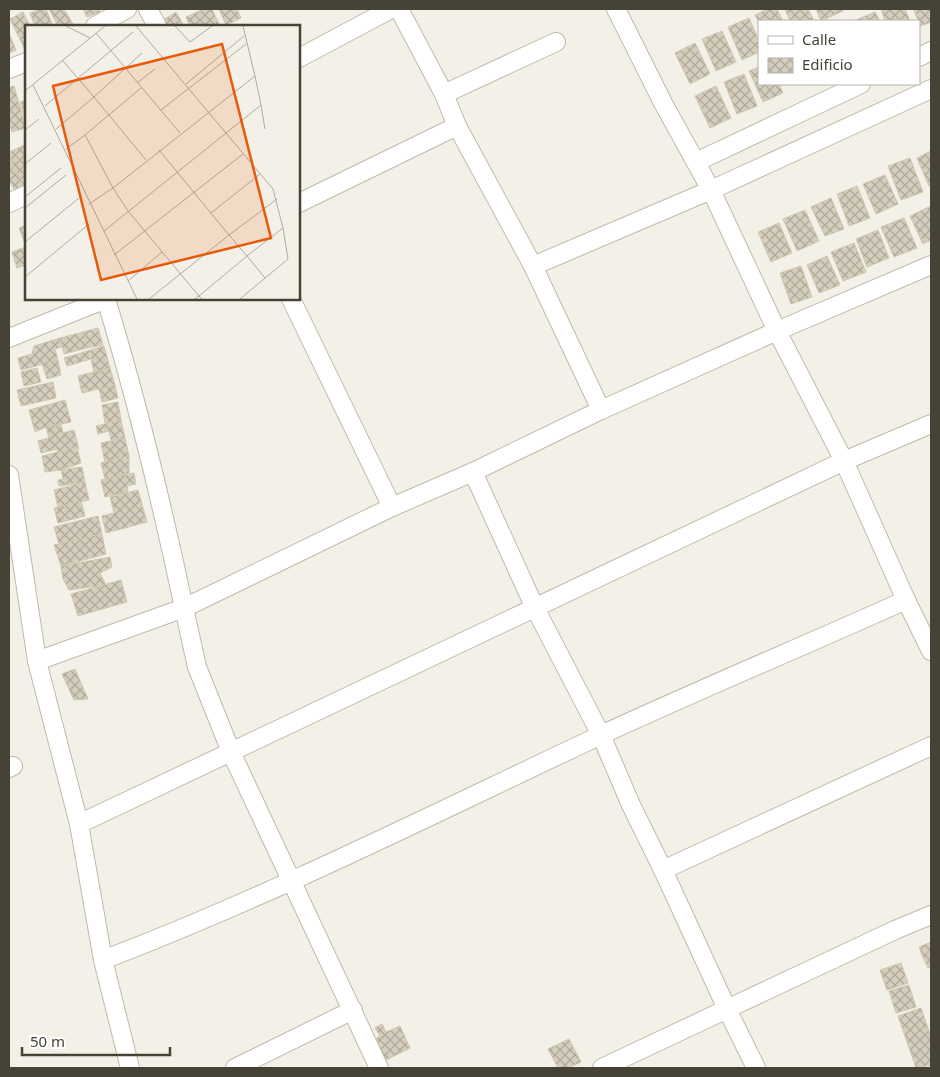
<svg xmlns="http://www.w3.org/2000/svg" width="940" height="1077" viewBox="0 0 940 1077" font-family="'Noto Sans',sans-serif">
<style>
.building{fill:url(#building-cross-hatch);stroke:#d0c7b0}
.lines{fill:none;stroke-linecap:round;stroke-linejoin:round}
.street-casing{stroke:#bfbaaa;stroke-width:20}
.street{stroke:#fff;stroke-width:18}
.inset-road{fill:none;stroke:#aeaba0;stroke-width:1}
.view{fill:#e8590c;fill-opacity:0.15;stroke:#e8590c;stroke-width:2.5}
.inset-edge{fill:none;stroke:#474236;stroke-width:2.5}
</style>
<defs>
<pattern id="building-cross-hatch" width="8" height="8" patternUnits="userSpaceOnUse" patternTransform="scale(1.25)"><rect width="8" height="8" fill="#d5cebd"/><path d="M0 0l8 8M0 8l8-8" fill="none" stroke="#afa99a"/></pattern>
</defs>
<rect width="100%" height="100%" fill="#f3f1e7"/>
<g class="building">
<path d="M40 9H46L53 26H35L30 13Z"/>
<path d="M49 9H64L74 26H58Z"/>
<path d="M83 9H98L100 12 87 17Z"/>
<path d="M204 9H212L220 26H190L186 17Z"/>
<path d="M219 9H237L241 18 226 25Z"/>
<path d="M768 9H777L783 21H759V23L755 15Z"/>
<path d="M785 9H808L814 21H790Z"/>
<path d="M816 9H842L843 11 821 21Z"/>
<path d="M881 9H905L910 21H885Z"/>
<path d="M913 9H931V22L921 26Z"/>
<path d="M23 12 30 26H26V52L10 19Z"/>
<path d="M176 12 184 26H167L163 20Z"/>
<path d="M875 12 880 21H854Z"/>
<path d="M749 18 759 41V52L742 60 728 27Z"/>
<path d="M722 31 736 62 716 71 702 39Z"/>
<path d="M9 33 16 50 9 53Z"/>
<path d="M695 43 710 74 690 84 675 53Z"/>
<path d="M759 67V84H779L783 93 763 102 749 71Z"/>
<path d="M744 74 757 106 737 114 724 82Z"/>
<path d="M14 86 26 128 12 132 9 122V87Z"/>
<path d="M716 86 731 118 710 128 695 96Z"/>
<path d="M26 100V122L20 102Z"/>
<path d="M26 144V176L14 150Z"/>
<path d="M14 150 26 176V184L23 185 9 157V152Z"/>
<path d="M931 151V185L929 186 917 158Z"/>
<path d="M910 158 923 192 901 200 888 166Z"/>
<path d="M9 160 26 190 18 197 9 180Z"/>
<path d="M885 175 898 204 876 214 863 184Z"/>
<path d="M857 186 870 218 849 226 837 194Z"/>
<path d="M831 198 844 229 825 236 811 207Z"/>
<path d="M931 206V240L923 244 910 216Z"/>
<path d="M805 210 819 241 797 251 783 219Z"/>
<path d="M904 218 917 248 894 257 881 227Z"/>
<path d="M779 223 792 253 771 262 758 232Z"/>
<path d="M26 225V265L17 268 12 252 26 247 19 228Z"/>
<path d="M878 230 889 258 867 267 856 239Z"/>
<path d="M854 243 866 272 843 281 831 252Z"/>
<path d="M827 256 840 285 819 293 807 265Z"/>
<path d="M801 266 812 297 791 304 780 273Z"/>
<path d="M98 328 103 345 87 348 83 332Z"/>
<path d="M83 332 87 348 64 354 60 338Z"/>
<path d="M60 338 61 347 55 349 58 360 21 370 18 358 32 354 34 346Z"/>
<path d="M104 346 110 368 94 372 91 359 67 366 64 358Z"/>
<path d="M58 360 61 375 47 379 42 363Z"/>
<path d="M37 368 41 382 24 386 21 372Z"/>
<path d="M110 368 115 385 82 393 78 376Z"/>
<path d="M53 382 56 398 21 406 17 390Z"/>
<path d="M115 385 118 398 102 402 99 389Z"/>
<path d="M65 400 71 422 46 427 35 432 29 410Z"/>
<path d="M118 402 121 420 105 423 102 405Z"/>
<path d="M121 420 125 438 111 440 109 431 98 434 96 426Z"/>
<path d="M61 424 63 433 74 430 79 449 77 447 58 454 57 449 41 453 38 441 49 438 46 427Z"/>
<path d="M125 438 129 456 105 462 101 443Z"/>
<path d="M77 447 81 463 61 470 45 472 42 456Z"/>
<path d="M129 456V473L105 479 101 463Z"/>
<path d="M82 467 85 482 59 486 58 480 63 479 61 470Z"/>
<path d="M134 473 136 484 127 486 128 492 105 497 101 480Z"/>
<path d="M85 482 89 500 58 507 54 490Z"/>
<path d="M138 490 147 522 106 533 102 516 114 513 110 497Z"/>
<path d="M81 501 85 516 58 523 54 508Z"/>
<path d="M98 516 102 534 59 544 54 527Z"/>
<path d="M102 534 106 554 61 566 54 545Z"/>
<path d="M110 557 112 567 100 573 106 585 69 590 63 579 61 566Z"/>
<path d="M121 580 127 602 78 616 71 594Z"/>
<path d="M75 669 88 699 74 700 62 674Z"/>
<path d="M931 942V951L922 955 919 947Z"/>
<path d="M931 951V967L928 968 922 955Z"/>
<path d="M901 963 908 983 887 990 880 970Z"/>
<path d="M909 985 916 1007 896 1013 889 991Z"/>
<path d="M921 1008 931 1037V1065L916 1068 898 1016Z"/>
<path d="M382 1024 386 1032 400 1026 410 1048 384 1061 374 1040 380 1036 375 1028Z"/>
<path d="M569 1039 581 1062 568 1068H558L548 1049Z"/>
</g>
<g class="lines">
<defs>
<g id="street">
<path d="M148 9 157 26"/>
<path d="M399 9 444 94 457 126 533 266 601 410"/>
<path d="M616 9 663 103 711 190 777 331 844 461 906 600 931 651"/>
<path d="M95 26 127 9"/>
<path d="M919 57 931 51"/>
<path d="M299 58 391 9"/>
<path d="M9 69 26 62"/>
<path d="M444 94 556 42"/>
<path d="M696 162 861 84"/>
<path d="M9 203 26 195"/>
<path d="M299 203 457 126"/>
<path d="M533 266 711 190 931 89"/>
<path d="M291 299 392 507"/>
<path d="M9 338 106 299C137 401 162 504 184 608L37 661"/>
<path d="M473 472 535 608 601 735 631 805 663 870 727 1009 895 930 931 915"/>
<path d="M9 475 37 661 79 824 103 960 130 1068"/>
<path d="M9 768 13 766"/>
<path d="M79 824 844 461 931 424"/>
<path d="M663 870 931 746"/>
<path d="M103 960C273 895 435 813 599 736 700 689 804 646 906 600"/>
<path d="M235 1068 353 1010"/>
<path d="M379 1068 231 752 197 667 184 608 392 507 473 472 601 410 777 331 931 265"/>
<path d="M602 1068 727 1009 756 1068"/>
</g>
</defs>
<use href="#street" class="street-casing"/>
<use href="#street" class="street"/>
</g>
<g transform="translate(25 25)">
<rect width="275" height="275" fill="#f3f1e7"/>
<path class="inset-road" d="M41 1 65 13M111 1 248 164 258 203 222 231 204 210 124 274M150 1 165 17 187 1M71 8 155 108M117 28 69 72 121 135M230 51 236 80M112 58 130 44M161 59 219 11M8 60 112 274M0 66 80 1M20 81 108 7M136 85 221 19M31 104 69 72 38 36M0 105 14 94M60 110 116 63M41 124 60 110 88 163 64 179M134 125 204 210 252 174M0 139 26 118M0 172 36 143M0 183 41 150M186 188 235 149M79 206 236 80 240 104M0 217 54 173M89 230 218 129M0 252 64 199M103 256 137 227M170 274 174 271 103 186 88 163 230 51 218 1M177 274 174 271 222 231 240 253M215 274 263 234 258 203"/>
<path class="view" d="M197 19 246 213 76 255 28 61Z"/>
<rect width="275" height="275" class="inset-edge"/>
</g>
<rect width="940" height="1077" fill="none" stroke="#474236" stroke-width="20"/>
<rect x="758" y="20" width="162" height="65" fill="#ffffff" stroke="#b5b3af"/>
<rect x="768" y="36" width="25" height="8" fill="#ffffff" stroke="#b5b3af"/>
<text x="802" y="45" font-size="15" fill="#474236">Calle</text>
<rect x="768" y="58" width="25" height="15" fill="url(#building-cross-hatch)" stroke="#b5b3af"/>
<text x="802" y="70" font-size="15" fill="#474236">Edificio</text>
<path d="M22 1047v8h148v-8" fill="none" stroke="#474236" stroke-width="2.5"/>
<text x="30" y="1047" font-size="15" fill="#474236" stroke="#ffffff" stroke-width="4" paint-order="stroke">50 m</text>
</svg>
